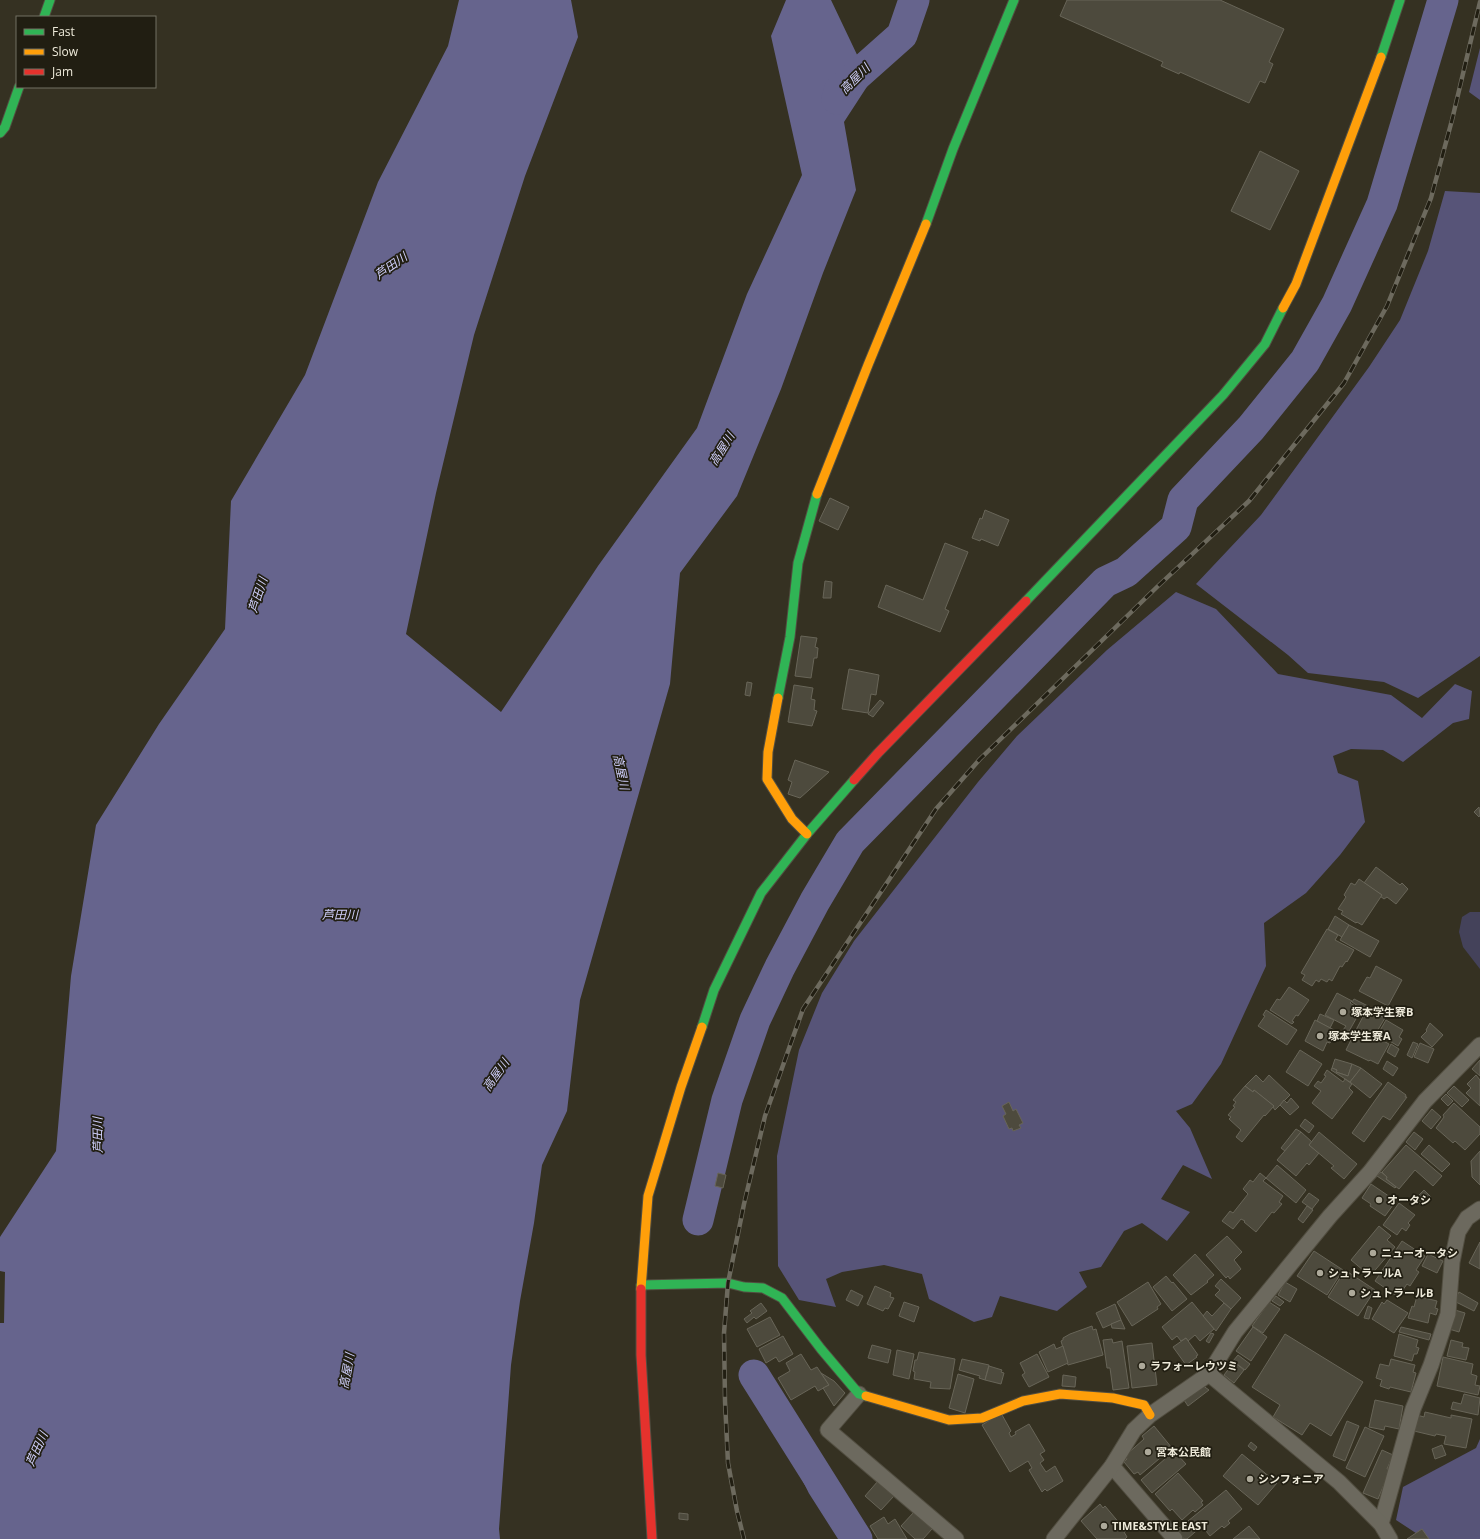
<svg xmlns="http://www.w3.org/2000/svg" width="1480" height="1539" viewBox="0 0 1480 1539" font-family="'Open Sans','Noto Sans JP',sans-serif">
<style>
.green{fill:#44425a}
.forest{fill:#575478}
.water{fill:#66648d}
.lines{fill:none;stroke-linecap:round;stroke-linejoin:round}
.stream{stroke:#66648d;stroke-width:5}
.river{stroke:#66648d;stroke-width:31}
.building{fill:#4d4a3d;stroke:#686558}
.street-casing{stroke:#524e41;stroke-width:17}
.fast-casing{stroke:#524e41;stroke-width:11}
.slow-casing{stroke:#524e41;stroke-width:11}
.jam-casing{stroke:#524e41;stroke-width:11}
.street{stroke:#6c695e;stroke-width:15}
.fast{stroke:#30b455;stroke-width:9}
.slow{stroke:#ff9f0a;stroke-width:9}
.jam{stroke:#e5322d;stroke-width:9}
.rail-casing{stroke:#6d6a5e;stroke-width:4.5}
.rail{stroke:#211e12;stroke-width:3;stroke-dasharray:9;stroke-linecap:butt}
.poi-dot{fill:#ada99a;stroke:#211e12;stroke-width:1.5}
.labels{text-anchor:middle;stroke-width:3.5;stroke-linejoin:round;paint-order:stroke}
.poi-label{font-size:11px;font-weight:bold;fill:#eeeada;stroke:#211e12;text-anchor:start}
.water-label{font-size:12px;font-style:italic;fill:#d0d0fc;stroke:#211e12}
</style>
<rect width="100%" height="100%" fill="#353122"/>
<path class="green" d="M1470 912H1480V969L1463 947 1459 932 1462 917Z"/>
<g class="forest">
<path d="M1480 48V100L1469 92Z"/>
<path d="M1445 191 1480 193V656L1418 698 1384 682 1308 673 1288 655 1196 584 1261 515 1369 367 1400 320 1428 251Z"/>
<path d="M1176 592 1216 609 1278 674 1391 695 1422 718 1455 684 1472 691 1469 719 1453 723 1403 762 1383 750 1351 749 1333 756 1338 773 1358 781 1365 822 1340 855 1306 893 1264 923 1266 966 1221 1064 1192 1104 1176 1111 1190 1128 1212 1179 1183 1165 1161 1199 1190 1212 1167 1241 1142 1223 1124 1231 1101 1267 1079 1272 1087 1287 1057 1311 1000 1296 992 1317 974 1322 929 1299 922 1274 884 1265 842 1272 826 1279 836 1307 799 1300 778 1266 777 1156 799 1050 822 993 854 941 978 782 1017 736 1107 650Z"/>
<path d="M1480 1439V1539H1425L1396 1520 1403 1487 1476 1448Z"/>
</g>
<path class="water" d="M459 0H571L578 37 525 176 474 335 436 493 406 634 501 712 598 566 697 428 747 294 802 175 771 36 786 0H831L870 82 844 122 856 190 823 273 781 389 737 496 680 573 670 684 580 1000 567 1111 542 1165 534 1223 520 1301 511 1365 499 1529 500 1539H0V1323H4L5 1272 0 1271V1237L56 1151 71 976 96 825 159 724 225 629 231 501 305 375 378 182 448 46Z"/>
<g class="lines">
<path class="stream" d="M754 1375 811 1492 841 1539"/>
<g class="river">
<path d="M837 99 839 91 902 35 914 0"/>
<path d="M698 1220 727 1100 755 1020 780 967 815 901 850 842 1105 582 1126 572 1176 527 1183 500 1251 428 1305 361 1337 304 1382 204 1443 0"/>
<path d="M754 1375 857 1539"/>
</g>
</g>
<g class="building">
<path d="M1067 0H1220L1284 29 1269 62 1273 64 1265 83 1260 81 1249 103 1180 72 1179 74 1161 66 1163 62 1060 16Z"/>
<path d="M1260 151 1299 171 1270 230 1231 211Z"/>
<path d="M830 498 849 507 838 530 819 521Z"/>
<path d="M985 510 1009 520 998 546 981 539 980 541 972 538 980 518 982 519Z"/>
<path d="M945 543 968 552 945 609 949 611 940 632 878 607 886 585 923 600Z"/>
<path d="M825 581 832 582 831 598H823Z"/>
<path d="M801 636 817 638 815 647 818 648 817 658H814L811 678 795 676Z"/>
<path d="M849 669 879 675 876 695 871 694 868 713 842 709Z"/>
<path d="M747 682 752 683 750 696 745 695Z"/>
<path d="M794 685 813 688 811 699 815 700 814 710 817 711 812 726 788 722Z"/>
<path d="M880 700 884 703 873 717 868 714Z"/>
<path d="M795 760 829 772 800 798 788 794 792 782 788 780Z"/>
<path d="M1479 807 1480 815 1479 817 1474 812Z"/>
<path d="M1376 867 1400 885 1402 883 1408 889 1396 904 1387 897 1384 899 1380 896 1382 895 1364 883Z"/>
<path d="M1359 879 1382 895 1362 925 1357 922 1356 923 1341 914 1343 911 1338 909 1346 897 1344 895 1351 883 1355 885Z"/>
<path d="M1335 916 1349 925 1342 937 1328 929Z"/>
<path d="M1349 925 1379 941 1370 957 1340 940Z"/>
<path d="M1327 929 1338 935 1335 940 1354 950 1347 962 1346 961 1342 967 1340 966 1332 981 1329 979 1327 982 1321 979 1319 982 1316 980 1312 986 1302 980 1305 975 1301 973Z"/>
<path d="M1376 966 1402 980 1388 1006 1359 991 1367 977 1370 978Z"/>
<path d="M1289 987 1309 1000 1298 1016 1296 1015 1292 1021 1294 1022 1292 1024 1270 1010 1277 999 1280 1000Z"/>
<path d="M1337 993 1352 1001 1350 1003 1361 1010 1348 1033 1343 1030 1346 1026 1325 1015Z"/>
<path d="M1354 999 1368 1006 1365 1012 1357 1008 1358 1006 1352 1002Z"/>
<path d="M1367 1009 1385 1018 1373 1038 1356 1030Z"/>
<path d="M1266 1010 1297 1030 1287 1045 1258 1026 1265 1016 1263 1015Z"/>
<path d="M1320 1014 1334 1020 1330 1028 1317 1021Z"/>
<path d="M1315 1020 1336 1031 1330 1043 1327 1042 1323 1051 1305 1041Z"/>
<path d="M1386 1020 1403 1030 1399 1037 1402 1039 1398 1046 1378 1034Z"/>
<path d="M1430 1023 1443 1035 1432 1047 1421 1037 1427 1031 1426 1030Z"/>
<path d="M1355 1032 1374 1042 1376 1037 1389 1044 1378 1064 1370 1060 1369 1061 1346 1050Z"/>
<path d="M1413 1042 1418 1044 1412 1058 1407 1055Z"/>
<path d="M1420 1043 1434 1049 1428 1063 1414 1057Z"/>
<path d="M1391 1044 1399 1049 1395 1057 1387 1052Z"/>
<path d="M1300 1050 1322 1064 1308 1086 1286 1072Z"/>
<path d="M1335 1059 1352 1064 1348 1076 1336 1072 1337 1070 1332 1068Z"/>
<path d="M1480 1060V1076L1472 1069Z"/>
<path d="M1387 1061 1398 1068 1393 1076 1383 1069Z"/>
<path d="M1352 1064 1361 1068 1350 1082 1331 1070 1332 1068 1337 1070 1336 1072 1348 1076Z"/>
<path d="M1361 1068 1382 1084 1370 1098 1350 1082Z"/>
<path d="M1327 1070 1343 1082 1345 1079 1352 1084 1349 1088 1353 1092 1332 1119 1312 1103 1321 1091 1314 1086 1318 1081 1321 1083 1326 1076 1324 1075Z"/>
<path d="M1256 1075 1263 1082 1269 1075 1290 1095 1275 1110 1273 1107 1274 1106 1254 1090 1253 1092 1245 1086Z"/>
<path d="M1476 1075 1480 1080V1106L1466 1093 1471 1088 1467 1084Z"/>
<path d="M1388 1082 1406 1095 1405 1097H1407L1390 1120 1383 1116 1364 1142 1352 1133Z"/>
<path d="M1245 1086 1253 1092 1254 1090 1274 1106 1265 1116 1264 1115 1242 1142 1236 1137 1241 1130 1229 1119 1231 1117 1228 1115 1235 1107 1233 1106 1236 1102 1233 1100Z"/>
<path d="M1454 1086 1469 1100 1462 1107 1447 1093Z"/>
<path d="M1446 1094 1453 1101 1448 1106 1441 1099Z"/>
<path d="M1291 1098 1299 1107 1290 1115 1280 1105 1284 1100 1287 1103Z"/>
<path d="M1009 1102 1013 1111 1016 1109 1023 1123 1019 1125 1021 1128 1013 1131 1012 1128 1009 1129 1003 1116 1006 1114 1002 1106Z"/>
<path d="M1454 1103 1480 1127V1134L1465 1150 1455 1141 1453 1143 1436 1128 1444 1117 1443 1115Z"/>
<path d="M1432 1109 1441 1117 1431 1129 1422 1121Z"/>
<path d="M1305 1119 1314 1126 1309 1133 1300 1126Z"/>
<path d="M1296 1129 1301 1132 1285 1151 1281 1148Z"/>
<path d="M1301 1132 1312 1142 1309 1145 1319 1153 1309 1165 1307 1163 1296 1176 1277 1160Z"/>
<path d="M1319 1132 1357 1164 1344 1179 1331 1168 1334 1166 1309 1145Z"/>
<path d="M1414 1132 1423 1139 1415 1150 1406 1142Z"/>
<path d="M1406 1145 1442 1176 1433 1186 1415 1170 1399 1189 1386 1179 1387 1177 1382 1172Z"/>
<path d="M1429 1145 1450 1164 1442 1172 1421 1154Z"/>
<path d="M1480 1151V1185L1472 1177 1471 1161Z"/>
<path d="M1277 1165 1306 1190 1296 1203 1266 1178Z"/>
<path d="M1381 1172 1387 1177 1386 1179 1396 1187 1395 1188 1377 1176Z"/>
<path d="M718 1173 726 1175 723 1188 715 1186Z"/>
<path d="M1260 1173 1266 1178 1263 1181 1283 1196 1279 1202 1282 1204 1274 1213 1272 1212 1256 1232 1244 1222 1245 1221 1241 1219 1233 1229 1222 1221 1230 1211 1233 1213 1248 1194 1243 1189 1250 1180 1253 1182Z"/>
<path d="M1371 1184 1396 1201 1385 1216 1370 1206 1371 1204 1362 1198Z"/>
<path d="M1424 1190 1431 1197 1422 1206 1415 1199Z"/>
<path d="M1309 1193 1319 1200 1312 1209 1302 1202Z"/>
<path d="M1399 1203 1415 1215 1408 1223 1410 1225 1406 1231 1402 1228 1397 1235 1383 1225Z"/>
<path d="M1307 1206 1313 1210 1303 1223 1298 1219Z"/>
<path d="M1379 1226 1391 1236 1387 1240 1395 1247 1370 1276 1351 1260Z"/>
<path d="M1227 1236 1242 1252 1234 1260 1241 1269 1230 1279 1228 1276 1226 1278 1206 1255Z"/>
<path d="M1402 1241 1425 1256 1416 1270 1419 1272 1410 1286 1407 1284 1398 1297 1375 1281Z"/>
<path d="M1480 1242V1269L1469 1263Z"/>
<path d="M1314 1251 1343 1270 1327 1295 1297 1276Z"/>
<path d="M1195 1254 1214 1275 1207 1281 1208 1282 1191 1295 1173 1275Z"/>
<path d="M1428 1254 1443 1261 1437 1273 1422 1266Z"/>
<path d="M1345 1270 1375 1290 1358 1316 1328 1297Z"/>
<path d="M1166 1276 1172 1283 1173 1282 1187 1299 1172 1311 1153 1287Z"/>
<path d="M1221 1279 1241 1298 1231 1309 1215 1295 1220 1290 1215 1286Z"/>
<path d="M1148 1282 1161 1304 1157 1307 1158 1309 1132 1326 1117 1302Z"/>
<path d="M1285 1282 1297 1289 1290 1302 1278 1295Z"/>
<path d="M875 1286 891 1293 890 1297 894 1298 888 1309 885 1308 883 1311 867 1304Z"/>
<path d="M851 1290 863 1296 858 1306 846 1300Z"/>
<path d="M1459 1292 1478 1303 1474 1311 1454 1301Z"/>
<path d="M1276 1296 1284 1302 1280 1306 1272 1301Z"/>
<path d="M1417 1296 1437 1301 1435 1308 1438 1309 1436 1315 1430 1313 1428 1323 1408 1318 1412 1306 1414 1307Z"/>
<path d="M1387 1300 1408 1313 1394 1333 1372 1319 1382 1302 1384 1304Z"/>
<path d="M904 1302 919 1307 914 1322 899 1316Z"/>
<path d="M1192 1302 1214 1329 1200 1341 1195 1335 1188 1341 1186 1338 1181 1341 1177 1336 1172 1340 1162 1327Z"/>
<path d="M1269 1302 1280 1309 1263 1333 1252 1326Z"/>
<path d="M761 1303 767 1311 756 1319 754 1317 747 1323 744 1319 752 1313 750 1311Z"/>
<path d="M1224 1303 1231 1309 1216 1331 1203 1316 1207 1311 1212 1316Z"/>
<path d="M1115 1304 1121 1320 1103 1328 1096 1313Z"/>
<path d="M1368 1306 1372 1308 1369 1319 1364 1318Z"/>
<path d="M1455 1310 1465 1313 1459 1332 1449 1329Z"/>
<path d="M770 1317 780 1335 757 1347 747 1329Z"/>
<path d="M1121 1320 1125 1329 1112 1328 1111 1324Z"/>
<path d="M1092 1326 1093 1330 1096 1329 1103 1355 1068 1365 1061 1341 1063 1340V1338L1070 1334Z"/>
<path d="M1253 1327 1267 1337 1251 1361 1236 1351Z"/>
<path d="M1401 1327 1431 1334 1429 1340 1399 1332Z"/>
<path d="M1211 1333 1214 1334 1209 1343 1206 1341Z"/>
<path d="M1285 1334 1363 1382 1331 1436 1310 1423 1302 1435 1273 1417 1280 1405 1252 1387Z"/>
<path d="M1399 1334 1418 1340 1416 1347 1419 1348 1417 1354H1414L1412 1361 1394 1356Z"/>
<path d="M783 1336 793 1354 779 1362 776 1357 766 1363 759 1349Z"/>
<path d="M1186 1338 1198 1355 1196 1356 1197 1357 1186 1365 1173 1347Z"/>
<path d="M1112 1339 1113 1343 1122 1341 1129 1388 1113 1390 1110 1368H1107L1103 1340Z"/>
<path d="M1451 1340 1463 1343 1462 1347 1469 1348 1466 1360 1447 1356Z"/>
<path d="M1152 1343 1157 1385 1132 1388 1127 1346Z"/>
<path d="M1054 1344 1056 1349 1063 1346 1068 1363 1048 1372 1039 1352Z"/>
<path d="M872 1345 891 1350 888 1363 868 1358Z"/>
<path d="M897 1350 914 1354 909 1379 893 1375Z"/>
<path d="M919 1352 955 1359 950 1389 930 1388 931 1382 914 1379 915 1372 913 1371 915 1360H917Z"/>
<path d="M801 1354 811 1370 817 1367 829 1385 818 1391 815 1386 791 1400 778 1378 790 1371 786 1363Z"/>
<path d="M1037 1354 1049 1377 1029 1387 1022 1375 1025 1373 1020 1363Z"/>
<path d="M1238 1355 1250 1364 1245 1370 1233 1361Z"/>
<path d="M1443 1357 1473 1364 1471 1374 1477 1376 1475 1385 1480 1386 1478 1395 1437 1386Z"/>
<path d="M962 1359 989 1365 985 1380 979 1378 980 1376 959 1370Z"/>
<path d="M1391 1359 1415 1365 1413 1372 1416 1373 1411 1392 1390 1387 1389 1389 1380 1386 1382 1380 1376 1378 1380 1364 1389 1366Z"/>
<path d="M1234 1362 1244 1370 1234 1383 1224 1375Z"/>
<path d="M989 1366 1002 1370 1001 1372 1004 1373 1001 1384 985 1380Z"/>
<path d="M821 1373 834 1381 845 1393 834 1406 823 1388 829 1385Z"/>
<path d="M958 1374 974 1379 965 1413 949 1408Z"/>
<path d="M1063 1375 1076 1377 1075 1387 1062 1386Z"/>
<path d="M1202 1385 1209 1390 1188 1406 1182 1397Z"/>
<path d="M1464 1394 1480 1398 1478 1415 1451 1409 1453 1402 1461 1404Z"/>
<path d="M1375 1400 1403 1406 1399 1429 1385 1426 1384 1430 1369 1427Z"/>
<path d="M1425 1412 1451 1418V1415L1472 1419 1466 1448 1444 1444 1446 1436 1436 1434 1435 1436 1414 1431 1417 1415 1424 1417Z"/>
<path d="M1001 1413 1011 1431 1009 1433 1011 1437 1016 1434 1015 1432 1029 1424 1045 1451 1040 1454 1044 1460 1040 1463 1046 1472 1055 1466 1063 1481 1047 1491 1045 1489 1042 1492 1029 1470 1032 1468 1028 1461 1010 1472 982 1425Z"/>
<path d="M1347 1421 1359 1426 1345 1461 1333 1456Z"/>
<path d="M1154 1426 1172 1448 1140 1475 1138 1472 1134 1474 1124 1462 1127 1459 1125 1456 1144 1439 1142 1436Z"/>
<path d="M1365 1427 1384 1436 1365 1477 1346 1468Z"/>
<path d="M1251 1442 1257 1447 1254 1451 1248 1446Z"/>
<path d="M1442 1445 1446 1455 1435 1459 1432 1449Z"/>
<path d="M1382 1450 1393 1455 1387 1469 1390 1470 1378 1499 1363 1493Z"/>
<path d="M1174 1451 1186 1464 1152 1493 1141 1480Z"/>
<path d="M1242 1454 1277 1483 1258 1505 1223 1476Z"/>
<path d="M1178 1473 1203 1501 1201 1502 1203 1505 1195 1512 1193 1510 1182 1520 1172 1509 1170 1511 1155 1494Z"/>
<path d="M878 1481 894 1496 881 1510 865 1496Z"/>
<path d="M1226 1490 1242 1509 1228 1521 1230 1523 1224 1528 1222 1526 1210 1536 1202 1526 1187 1539H1184L1177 1530Z"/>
<path d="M1100 1504 1103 1508 1105 1506 1126 1531 1124 1532 1127 1537 1125 1539H1097L1081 1521Z"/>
<path d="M914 1512 932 1529 923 1539H915L901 1526Z"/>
<path d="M679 1513 688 1514V1520L679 1519Z"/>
<path d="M884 1517 888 1524 895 1519 907 1539H878L870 1526Z"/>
<path d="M1249 1526 1260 1539H1233Z"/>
<path d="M1422 1529 1429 1539H1407Z"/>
</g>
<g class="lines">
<defs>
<g id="street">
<path d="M1209 1374 1235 1332 1330 1216 1370 1172 1425 1101 1480 1045"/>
<path d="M859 1394 828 1430 956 1539"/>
<path d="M1112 1466 1175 1539"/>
<path d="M1381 1524 1413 1409 1431 1365 1448 1314 1452 1262 1458 1232 1467 1218 1480 1209"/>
<path d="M1054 1539 1112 1466 1134 1430 1150 1415 1209 1374 1339 1482 1381 1524 1390 1539"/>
</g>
<g id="fast">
<path d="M44 17 50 0"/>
<path d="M1381 57 1400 0"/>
<path d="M0 133 5 127 19 87"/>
<path d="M926 224 953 149 1014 0"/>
<path d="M1026 601 1223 395 1265 344 1283 308"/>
<path d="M778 698 790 637 798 563 817 494"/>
<path d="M702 1027 714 990 761 893 807 834 854 780"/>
<path d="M641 1285 728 1283 744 1287 763 1288 782 1298 821 1349 859 1394 866 1396"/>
</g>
<g id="slow">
<path d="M1283 308 1296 284 1381 57"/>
<path d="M817 494 868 365 926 224"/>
<path d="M778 698 768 752 767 779 792 819 807 834"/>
<path d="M641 1289 648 1196 681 1087 702 1027"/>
<path d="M866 1396 949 1420 982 1418 1023 1401 1060 1394 1113 1398 1144 1405 1150 1415"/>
</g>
<g id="jam">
<path d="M854 780 878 753 1026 601"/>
<path d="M641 1289V1355L652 1539"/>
</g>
</defs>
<use href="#street" class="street-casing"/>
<use href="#fast" class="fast-casing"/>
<use href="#slow" class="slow-casing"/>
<use href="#jam" class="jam-casing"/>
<use href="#street" class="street"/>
<use href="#fast" class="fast"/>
<use href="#slow" class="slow"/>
<use href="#jam" class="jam"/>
<defs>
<path id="rail" d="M744 1539 737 1511 728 1463 725 1401 724 1333 728 1283 744 1204 765 1116 803 1009 936 809 980 759 1157 587 1249 501 1344 383 1387 306 1431 198 1452 120 1480 2"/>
</defs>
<use href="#rail" class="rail-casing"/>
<use href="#rail" class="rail"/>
</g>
<g class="poi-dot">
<circle cx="1343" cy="1012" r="4"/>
<circle cx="1320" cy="1036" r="4"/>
<circle cx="1379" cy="1200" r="4"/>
<circle cx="1373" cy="1253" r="4"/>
<circle cx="1320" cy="1273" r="4"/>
<circle cx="1352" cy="1293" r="4"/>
<circle cx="1142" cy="1366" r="4"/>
<circle cx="1148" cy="1452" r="4"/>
<circle cx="1250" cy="1479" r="4"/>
<circle cx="1104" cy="1526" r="4"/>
</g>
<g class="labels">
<g class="poi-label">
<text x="1351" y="1016">塚本学生寮B</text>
<text x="1328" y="1040">塚本学生寮A</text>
<text x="1387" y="1204">オータシ</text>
<text x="1381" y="1257">ニューオータシ</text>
<text x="1328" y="1277">シュトラールA</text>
<text x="1360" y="1297">シュトラールB</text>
<text x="1150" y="1370">ラフォーレウツミ</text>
<text x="1156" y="1456">宮本公民館</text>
<text x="1258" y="1483">シンフォニア</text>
<text x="1112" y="1530">TIME&amp;STYLE EAST</text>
</g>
<g class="water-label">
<text transform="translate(855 79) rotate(-45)" y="4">高屋川</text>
<text transform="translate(391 266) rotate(-35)" y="4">芦田川</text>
<text transform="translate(722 449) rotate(-58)" y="4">高屋川</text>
<text transform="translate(258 595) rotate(-72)" y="4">芦田川</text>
<text transform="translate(621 772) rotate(78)" y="4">高屋川</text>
<text x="340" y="919">芦田川</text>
<text transform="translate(496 1075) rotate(-55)" y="4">高屋川</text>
<text transform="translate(98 1135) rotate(-91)" y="4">芦田川</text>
<text transform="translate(347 1371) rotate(-80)" y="4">高屋川</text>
<text transform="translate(37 1449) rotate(-66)" y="4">芦田川</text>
</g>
</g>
<rect x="16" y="16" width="140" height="72" fill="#211e12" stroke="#737062"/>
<rect x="24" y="29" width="20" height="6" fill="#30b455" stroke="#737062"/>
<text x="52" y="36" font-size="12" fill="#eeeada">Fast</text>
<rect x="24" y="49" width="20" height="6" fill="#ff9f0a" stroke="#737062"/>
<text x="52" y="56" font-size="12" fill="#eeeada">Slow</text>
<rect x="24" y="69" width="20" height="6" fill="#e5322d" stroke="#737062"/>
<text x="52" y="76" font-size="12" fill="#eeeada">Jam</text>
</svg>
